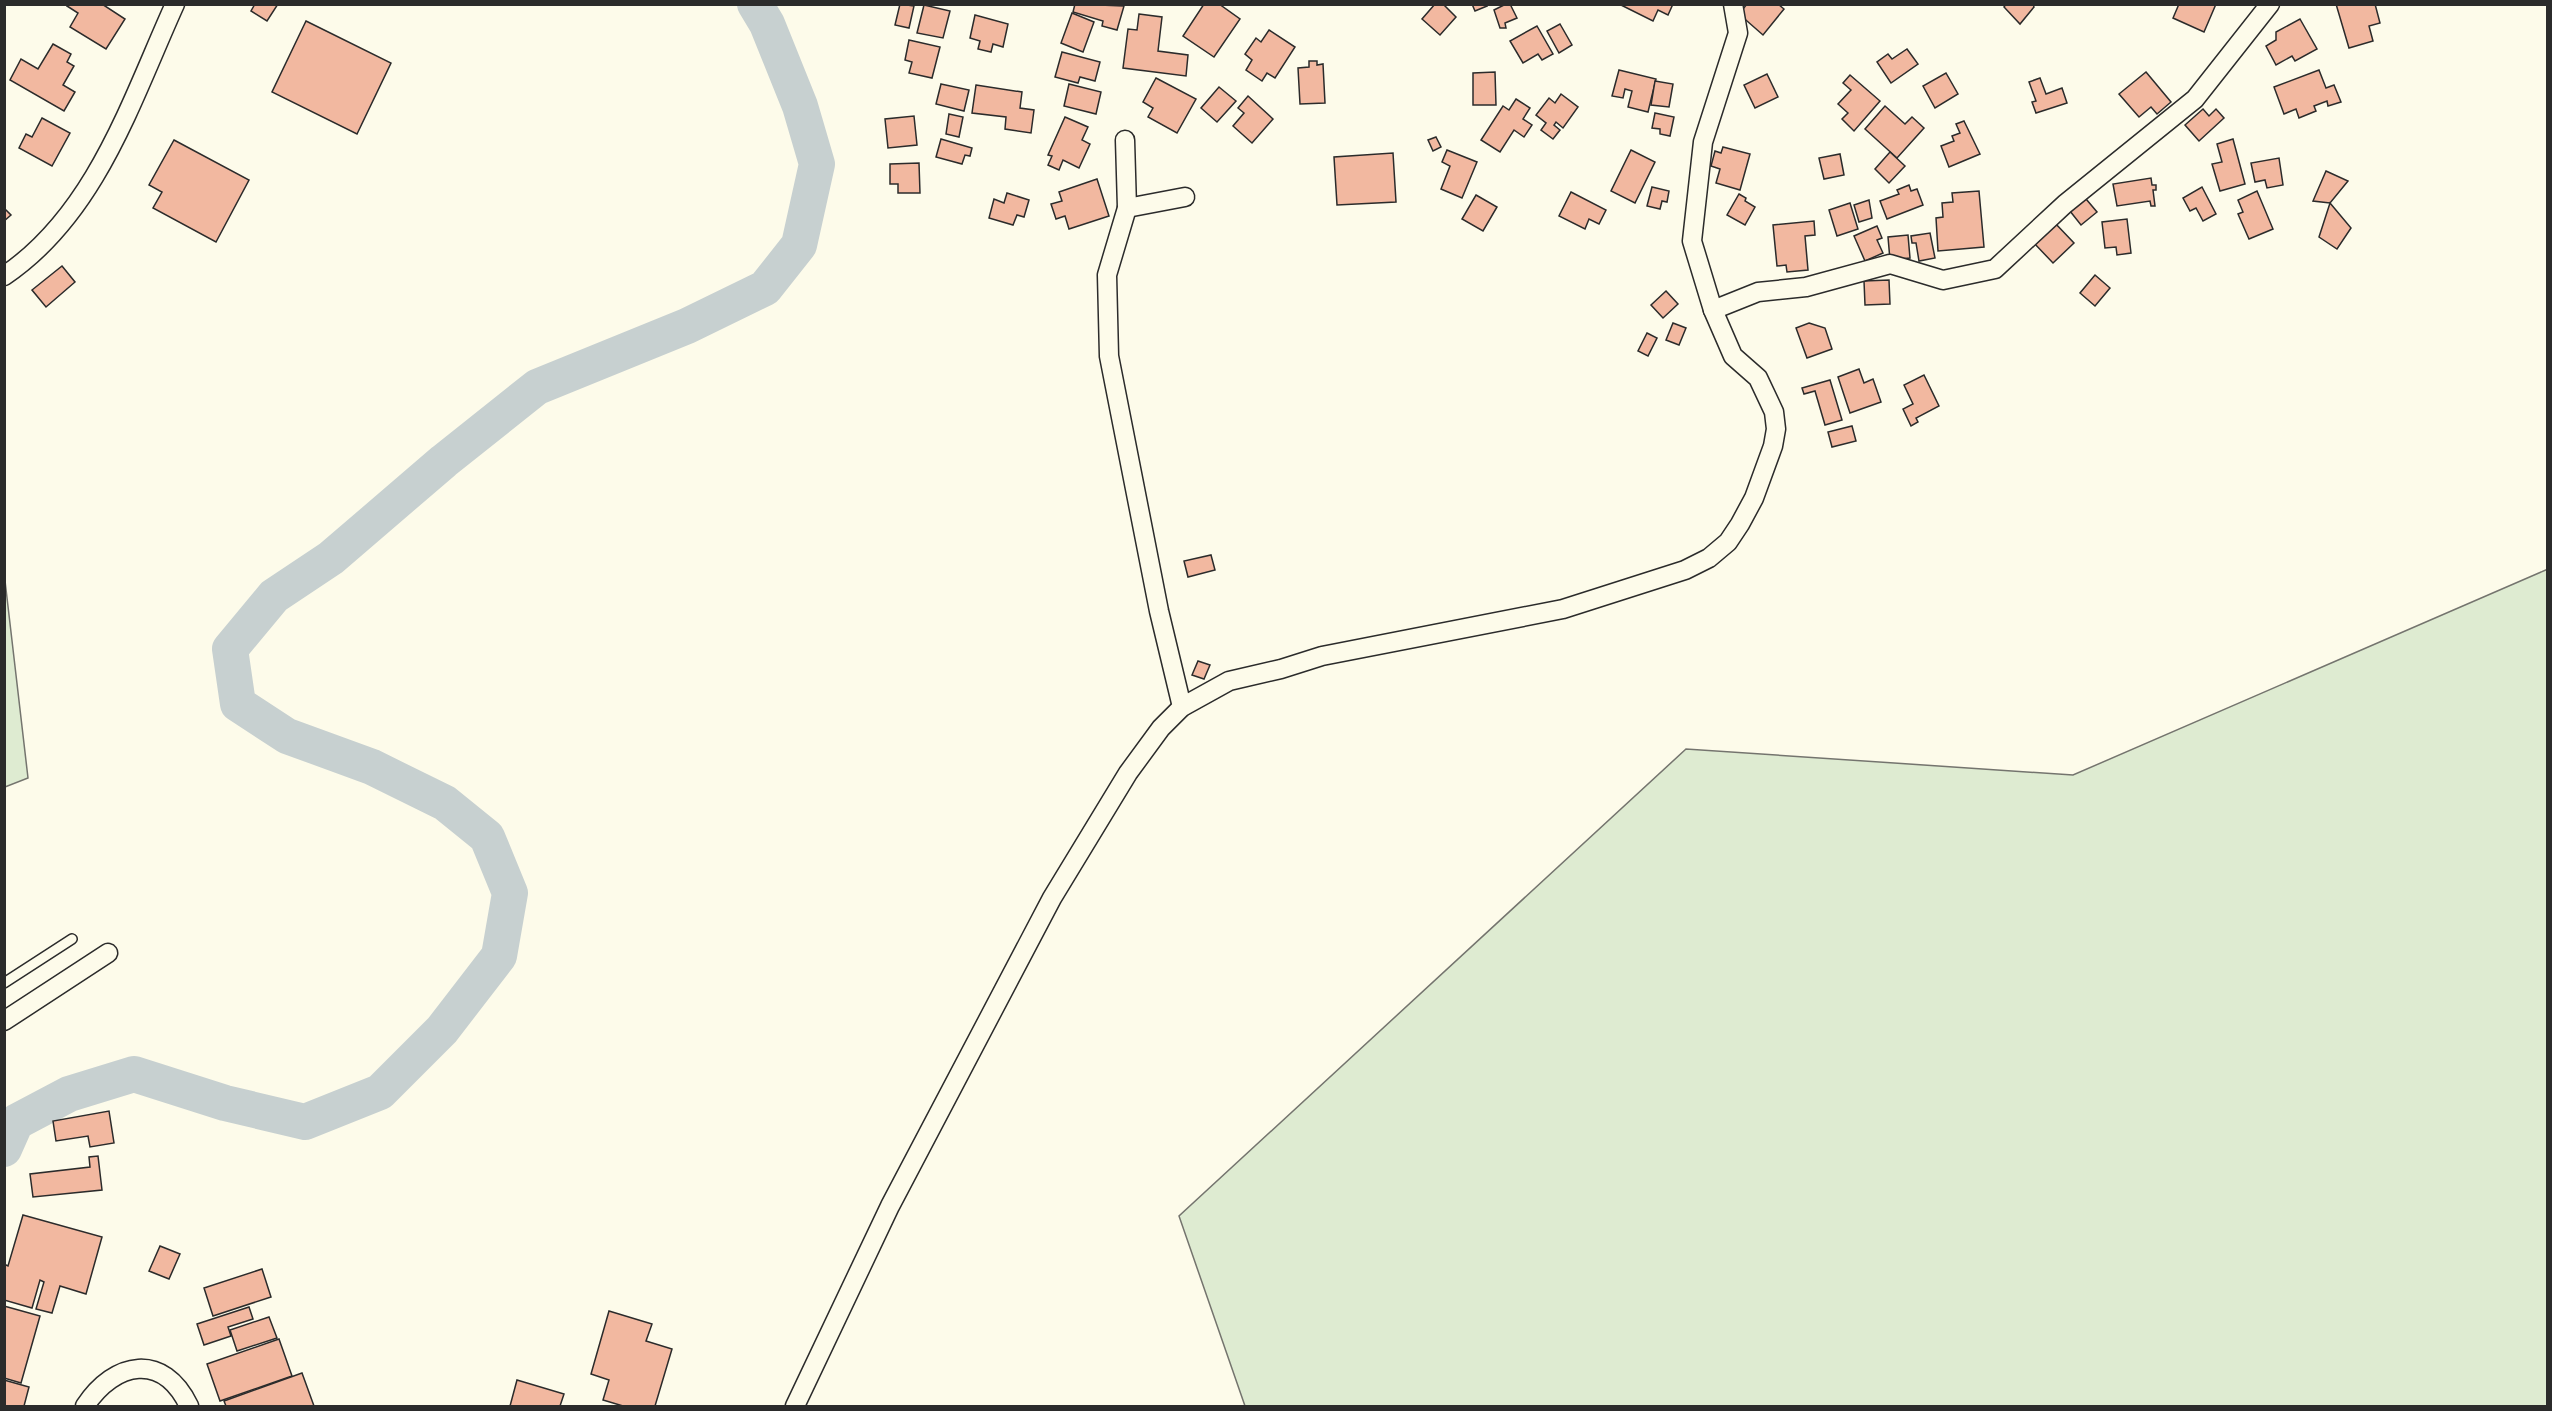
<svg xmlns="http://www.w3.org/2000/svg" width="2552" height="1411" viewBox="0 0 2552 1411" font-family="Raleway,sans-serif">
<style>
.green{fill:#deebd1;stroke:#74746e;stroke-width:1.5}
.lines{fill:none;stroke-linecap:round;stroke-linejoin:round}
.river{stroke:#c7d0d0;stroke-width:36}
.building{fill:#f2b8a0;stroke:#2b2b2b;stroke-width:1.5}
.lane-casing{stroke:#2b2b2b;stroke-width:12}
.street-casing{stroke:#2b2b2b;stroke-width:21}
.lane{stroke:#fdfbea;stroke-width:9}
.street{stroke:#fdfbea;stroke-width:18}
</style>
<rect width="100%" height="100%" fill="#fdfbea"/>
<g class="green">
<path d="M2548 569 2547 1406H1245L1179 1216 1686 749 2073 775Z"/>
<path d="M4 572 28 778 5 787H4Z"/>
</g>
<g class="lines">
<path class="river" d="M4 1149 16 1122 69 1094 134 1074 225 1103 305 1122 380 1092 442 1030 499 956 510 893 487 837 445 803 372 767 287 736 238 704 230 649 274 596 331 558 444 461 537 387 687 326 765 288 799 245 817 164 800 106 767 24 755 4"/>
</g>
<g class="building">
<path d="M69 4H102L125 19 106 49 70 27 78 13 67 6Z"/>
<path d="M255 4H278L267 21 251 11Z"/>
<path d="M900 4 914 6 909 28 895 25Z"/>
<path d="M1075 4 1124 6 1117 30 1102 26 1103 21 1073 12Z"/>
<path d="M1204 4H1219L1240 19 1214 57 1183 36Z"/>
<path d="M1435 4H1443L1456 17 1440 35 1422 19Z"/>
<path d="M1472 4H1486L1487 6 1475 11Z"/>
<path d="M1506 4H1510L1517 18 1505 23 1506 28H1500L1494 10Z"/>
<path d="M1619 4H1673L1668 15 1658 10 1653 21Z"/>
<path d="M1747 4H1778L1784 9 1763 35 1739 14Z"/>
<path d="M2006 4H2033L2034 7 2020 24 2004 7Z"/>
<path d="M2179 4H2216L2204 32 2173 18Z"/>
<path d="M2336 4H2375L2380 23 2369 26 2373 41 2349 48Z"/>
<path d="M924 5 950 11 943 38 917 33Z"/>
<path d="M1072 13 1094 22 1083 52 1061 43Z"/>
<path d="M1139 14 1162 17 1158 51 1188 55 1186 76 1123 68 1128 29 1137 30Z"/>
<path d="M975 15 1008 24 1003 47 993 44 991 52 978 49 980 41 970 38Z"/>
<path d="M2300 19 2317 49 2295 61 2292 56 2276 65 2266 46 2276 40V32Z"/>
<path d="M306 21 391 63 357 134 272 92Z"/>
<path d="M1560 24 1572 45 1559 53 1547 31Z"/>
<path d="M1537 26 1553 54 1542 60 1538 54 1523 63 1510 41Z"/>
<path d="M1269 30 1295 47 1275 78 1267 73 1262 81 1246 70 1252 60 1245 54 1256 38 1261 42Z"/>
<path d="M909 40 940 47 932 78 909 73 912 62 905 60Z"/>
<path d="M53 44 71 54 67 62 74 66 63 85 75 92 64 111 10 80 21 59 38 69Z"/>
<path d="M1907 49 1918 64 1891 83 1877 62 1888 54 1892 59Z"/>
<path d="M1062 52 1100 62 1095 81 1080 77 1078 83 1055 77Z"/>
<path d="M1309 61H1317V65L1323 64 1325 103 1300 104 1298 68 1309 67Z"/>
<path d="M1619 70 1656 79 1648 112 1628 107 1632 91 1625 89 1623 98 1612 96Z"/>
<path d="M2319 70 2326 88 2334 85 2341 102 2328 106 2327 101 2314 106 2316 111 2299 118 2296 109 2284 114 2274 87Z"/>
<path d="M1495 72 1496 105H1473V73Z"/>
<path d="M2146 72 2171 102 2157 114 2151 107 2139 117 2119 94Z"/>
<path d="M1946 73 1958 94 1935 108 1923 86Z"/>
<path d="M1767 74 1778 97 1755 108 1744 85Z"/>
<path d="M1850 75 1880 101 1854 131 1842 119 1848 113 1838 104 1851 90 1843 83Z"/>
<path d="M1156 78 1196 99 1177 133 1148 117 1153 108 1143 102Z"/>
<path d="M2040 78 2046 94 2062 88 2067 103 2036 113 2032 102 2036 101 2029 82Z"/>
<path d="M1655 81 1673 84 1669 107 1651 105Z"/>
<path d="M941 84 969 90 964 111 936 104Z"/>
<path d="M1069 84 1101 92 1096 114 1064 106Z"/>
<path d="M976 85 1022 92 1020 108 1034 110 1031 133 1005 129 1006 117 972 113Z"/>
<path d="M1219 87 1236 101 1217 122 1201 108Z"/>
<path d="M1561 94 1578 107 1563 128 1556 122 1554 125 1560 130 1553 139 1541 130 1546 123 1536 115 1549 98 1555 103Z"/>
<path d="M1248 96 1273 119 1252 143 1233 126 1244 113 1238 108Z"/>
<path d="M1516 99 1530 108 1523 119 1532 125 1524 137 1514 130 1500 152 1481 140 1503 106 1509 110Z"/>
<path d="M1885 106 1905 124 1912 117 1924 128 1897 158 1865 129Z"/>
<path d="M2203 109 2209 116 2216 109 2224 118 2199 141 2185 125Z"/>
<path d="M1655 113 1674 117 1670 136 1660 134V129L1652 128Z"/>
<path d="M949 114 963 117 959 137 946 134Z"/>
<path d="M914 116 917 145 888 148 885 119Z"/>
<path d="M1065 117 1088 127 1082 140 1090 144 1079 168 1063 160 1059 170 1048 165 1052 156 1048 155Z"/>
<path d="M42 118 70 133 52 166 19 148 26 134 32 137Z"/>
<path d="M1964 121 1980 154 1949 167 1941 146 1954 141 1952 136 1960 133 1956 124Z"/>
<path d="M1436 137 1441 147 1433 151 1428 140Z"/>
<path d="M941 139 972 148 970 156 965 155 962 164 936 157Z"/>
<path d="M2233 139 2245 184 2220 191 2212 164 2222 162 2217 144Z"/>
<path d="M174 140 249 180 216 242 153 208 162 192 149 185Z"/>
<path d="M1723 147 1750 154 1740 190 1716 183 1720 169 1711 166 1715 151 1721 153Z"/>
<path d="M1447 150 1477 162 1462 198 1441 189 1450 166 1442 162Z"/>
<path d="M1631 150 1655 162 1635 203 1611 191Z"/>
<path d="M1890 152 1905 166 1889 183 1875 169Z"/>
<path d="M1393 153 1396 202 1337 205 1334 157Z"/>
<path d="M1840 154 1844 175 1824 179 1819 158Z"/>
<path d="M2279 158 2283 185 2267 188 2265 180 2255 182 2251 163Z"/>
<path d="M919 163 920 193H898V184H890V164Z"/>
<path d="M2326 171 2348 181 2330 203 2313 201Z"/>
<path d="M2151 178 2152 185H2156V190H2153L2155 206H2151L2150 201 2117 206 2113 184Z"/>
<path d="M1097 179 1109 216 1069 229 1065 216 1056 219 1051 204 1062 201 1059 192Z"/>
<path d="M1909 185 1911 191 1917 189 1923 205 1887 219 1880 201 1899 194 1897 190Z"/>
<path d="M1652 187 1669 191 1667 202 1662 201 1660 209 1647 206Z"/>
<path d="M2202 187 2216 214 2203 221 2196 208 2190 211 2183 198Z"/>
<path d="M1979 191 1984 247 1938 251 1936 218 1943 217 1942 203 1953 202 1952 193Z"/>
<path d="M2257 191 2273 229 2249 239 2238 214 2243 212 2238 200Z"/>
<path d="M1571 192 1606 210 1599 224 1589 219 1585 229 1559 216Z"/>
<path d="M1007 193 1029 200 1024 217 1017 215 1013 225 989 218 994 199 1004 203Z"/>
<path d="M2081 193 2097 212 2081 225 2066 206Z"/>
<path d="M1739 194 1746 198 1745 201 1755 207 1745 225 1727 215Z"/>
<path d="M1476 195 1497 207 1483 231 1462 219Z"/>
<path d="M1869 200 1872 218 1859 222 1854 205Z"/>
<path d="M1850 203 1858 229 1837 236 1829 210Z"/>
<path d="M2330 203 2351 228 2337 249 2319 237Z"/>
<path d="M4 208 11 215 4 221Z"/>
<path d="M2127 219 2131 253 2117 255 2116 247 2105 248 2102 222Z"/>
<path d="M1814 221 1815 235 1805 236 1808 270 1787 272 1786 265 1777 266 1773 225Z"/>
<path d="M2054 222 2074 243 2053 263 2033 242Z"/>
<path d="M1877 226 1882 238 1877 240 1883 253 1865 261 1854 236Z"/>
<path d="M1930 233 1935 258 1919 261 1916 243H1912L1911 236Z"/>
<path d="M1908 235 1910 258 1890 260 1888 237Z"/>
<path d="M62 266 75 282 46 307 32 290Z"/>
<path d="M2095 275 2110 288 2095 306 2080 293Z"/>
<path d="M1889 280 1890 304 1865 305 1864 281Z"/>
<path d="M1666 291 1678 304 1663 318 1651 305Z"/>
<path d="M1673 323 1686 328 1679 345 1666 340Z"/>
<path d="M1809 323 1825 328 1832 349 1807 358 1796 328Z"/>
<path d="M1647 333 1657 338 1648 356 1638 351Z"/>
<path d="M1859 369 1864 383 1873 379 1881 402 1850 413 1838 377Z"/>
<path d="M1924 375 1939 406 1916 418 1918 422 1911 426 1903 409 1913 404 1904 385Z"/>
<path d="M1830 380 1842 420 1825 425 1815 391 1804 394 1802 388Z"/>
<path d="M1852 426 1856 441 1832 447 1828 432Z"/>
<path d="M1211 555 1215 570 1188 577 1184 561Z"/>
<path d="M1198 661 1210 665 1204 679 1192 675Z"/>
<path d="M109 1111 114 1143 90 1147 88 1136 56 1141 53 1121Z"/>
<path d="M98 1156 102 1190 33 1197 30 1174 90 1167 89 1157Z"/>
<path d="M23 1215 102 1237 86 1294 60 1286 52 1313 36 1309 44 1282 40 1280 32 1308 4 1300V1264L8 1266Z"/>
<path d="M160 1246 180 1254 169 1279 149 1271Z"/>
<path d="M262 1269 271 1297 213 1316 204 1288Z"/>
<path d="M4 1306 40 1316 21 1383 4 1378Z"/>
<path d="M249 1307 253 1319 228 1327 231 1336 204 1345 197 1324Z"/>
<path d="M609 1311 652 1324 646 1341 672 1349 655 1406H623L603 1400 609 1380 591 1374Z"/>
<path d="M269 1317 277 1338 237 1351 230 1330Z"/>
<path d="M279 1339 292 1376 220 1401 207 1364Z"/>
<path d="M302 1373 314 1406H226L224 1401Z"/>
<path d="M4 1380 29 1387 24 1406H4Z"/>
<path d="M517 1380 564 1394 560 1406H510Z"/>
</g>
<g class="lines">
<defs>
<path id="lane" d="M4 983 72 939"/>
<g id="street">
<path d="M1125 140 1127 208 1107 275 1109 356 1159 611 1182 707"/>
<path d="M1127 208 1185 197"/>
<path d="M4 276C96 214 131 101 175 4"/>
<path d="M1713 310 1758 292 1806 287 1890 264 1943 280 1995 269 2065 204 2195 99 2270 4"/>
<path d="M4 1021 108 953"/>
<path d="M85 1406C115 1361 163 1352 189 1406"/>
<path d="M795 1406 890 1206 1052 898 1128 773 1161 728 1182 707 1229 681 1281 669 1322 656 1563 609 1685 570 1709 558 1728 542 1740 524 1754 498 1773 446 1776 429 1774 412 1758 378 1733 356 1713 310 1692 241 1703 142 1738 33 1733 4"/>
</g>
</defs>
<use href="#lane" class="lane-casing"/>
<use href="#street" class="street-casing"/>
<use href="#lane" class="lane"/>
<use href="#street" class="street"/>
</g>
<rect width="2552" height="1411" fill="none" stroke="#2b2b2b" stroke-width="12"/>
</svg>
